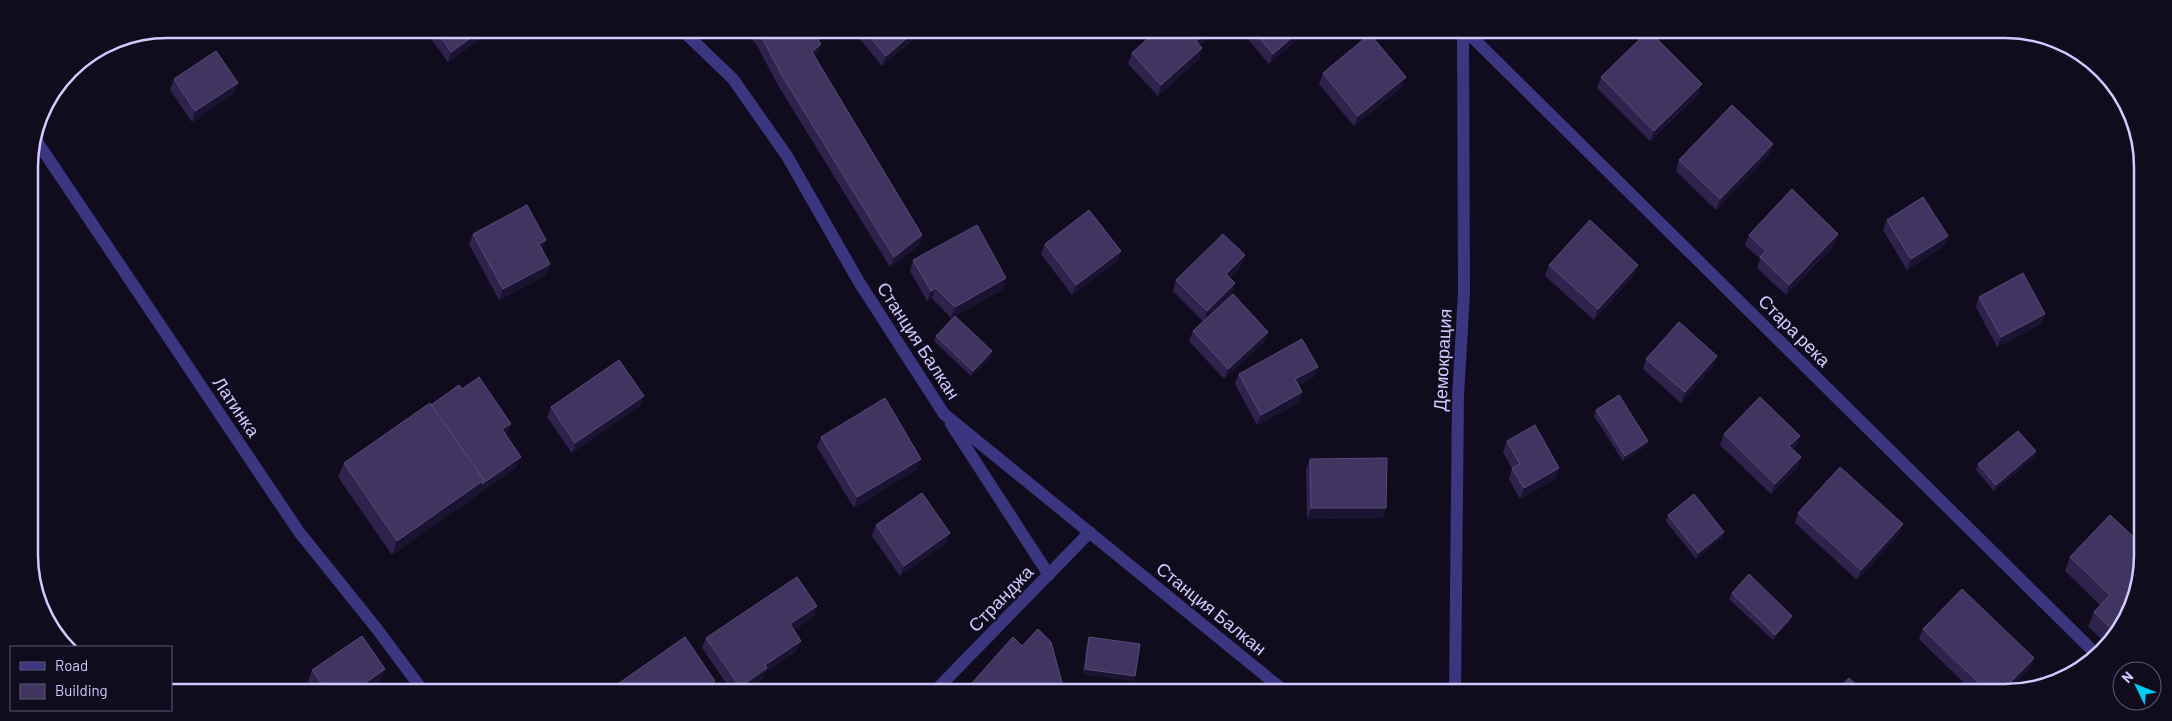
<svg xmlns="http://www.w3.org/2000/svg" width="2172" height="721" viewBox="0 0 2172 721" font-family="Barlow,sans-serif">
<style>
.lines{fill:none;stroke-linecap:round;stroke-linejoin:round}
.street{stroke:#3c357f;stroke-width:12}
.wall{fill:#2e234d}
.shaded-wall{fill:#1b1332}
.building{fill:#403560;stroke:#574c79}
.labels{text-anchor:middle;stroke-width:4;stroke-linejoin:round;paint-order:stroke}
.street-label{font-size:18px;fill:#d2c9ff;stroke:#100c1e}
.rim{fill:none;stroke:#d2c9ff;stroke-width:2.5}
</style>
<rect width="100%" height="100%" fill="#100c1e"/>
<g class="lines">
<g class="street">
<path d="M682 30 733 79 787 156 859 282 944 414 1283 690"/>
<path d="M1467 32 2097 655"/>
<path d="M34 137 299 532 377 629 421 688"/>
<path d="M951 424 1049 575"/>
<path d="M937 689 1090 532"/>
<path d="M1455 691 1458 396 1464 293 1463 32"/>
</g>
</g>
<g class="wall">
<path d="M424 29 485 30 483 37 448 62Z"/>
<path d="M741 30H812L821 44 817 55 815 57 922 235 918 246 890 267 779 87 756 44Z"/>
<path d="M863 31H923L882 66 860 39Z"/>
<path d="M1156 31H1210L1207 39 1200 45 1202 48 1199 59 1158 96 1128 64 1132 53Z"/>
<path d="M1241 31 1306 32 1269 64Z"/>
<path d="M1323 73 1402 87 1354 126 1319 84Z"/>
<path d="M1601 77 1698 95 1650 141 1597 88Z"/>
<path d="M174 79 234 93 192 122 170 90Z"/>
<path d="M1769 155 1716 210 1676 171 1679 160Z"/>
<path d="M1887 220 1948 236 1944 246 1907 270 1883 230Z"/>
<path d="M473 234 542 250 546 275 499 300 469 244Z"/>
<path d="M1749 235 1835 245 1786 295 1757 268 1760 259 1745 245Z"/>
<path d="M1045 244 1121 251 1117 261 1072 295 1041 254Z"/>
<path d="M913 260 1006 278 1003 289 955 316 990 357 971 376 934 341 936 336 954 316 951 318 932 298 927 301 910 271Z"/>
<path d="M1549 265 1634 275 1594 320 1545 276Z"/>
<path d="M1241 266 1230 277 1232 294 1217 308 1268 332 1264 342 1224 379 1189 341 1193 331 1203 321 1173 291 1176 280Z"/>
<path d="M1979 297 2041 324 1997 347 1976 307Z"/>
<path d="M1646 359 1713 366 1681 403 1643 369Z"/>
<path d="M1239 374 1314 377 1299 385 1302 392 1299 403 1257 425 1235 384Z"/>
<path d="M462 389 511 424 507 434 506 435 517 467 392 555 338 477 344 463 431 405Z"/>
<path d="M640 406 572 453 547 417 551 407Z"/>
<path d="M1596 410 1648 441 1646 446 1623 461 1594 416Z"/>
<path d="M1724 434 1800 436 1796 446 1793 449 1801 457 1797 468 1771 494 1720 445Z"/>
<path d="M821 437 917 469 854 508 817 447Z"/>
<path d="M1507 441 1559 468 1555 479 1520 499 1509 479 1512 469 1503 452Z"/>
<path d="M2036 451 2034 457 1994 491 1976 470 1978 464Z"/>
<path d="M1310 459 1386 508 1383 518 1307 519 1306 469Z"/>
<path d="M1798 513 1899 534 1857 580 1795 523Z"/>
<path d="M1668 515 1722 538 1696 559 1666 521Z"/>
<path d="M2110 515 2120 631 2107 645 2088 626 2094 612 2100 605 2065 571 2070 557Z"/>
<path d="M876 525 950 533 946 543 900 576 872 536Z"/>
<path d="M1732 593 1790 621 1773 640 1729 599Z"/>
<path d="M817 606 813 617 794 630 797 651 765 672 763 679 748 689H730L702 648 706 638Z"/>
<path d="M1923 629 2034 658 2030 668 2007 692H1973L1919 639Z"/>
<path d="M1089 637 1135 676 1133 681 1083 674 1087 643Z"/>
<path d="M385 669 381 679 369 688H314L308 681 312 670Z"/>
<path d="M972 683 1064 690 970 689Z"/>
</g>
<g class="shaded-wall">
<path d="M482 30H485L483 37 448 62 451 52Z"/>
<path d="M915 31H923L882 66 886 56Z"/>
<path d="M1208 31H1210L1207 39 1193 52 1196 41Z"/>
<path d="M1298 32H1306L1269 64 1273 54Z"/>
<path d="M821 44 817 55 808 63 812 52Z"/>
<path d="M1202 48 1199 59 1158 96 1161 85Z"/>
<path d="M1406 77 1402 87 1354 126 1358 116Z"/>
<path d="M238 83 234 93 192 122 195 111Z"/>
<path d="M1702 84 1698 95 1650 141 1654 131Z"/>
<path d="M1773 144 1769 155 1716 210 1720 199Z"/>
<path d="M1838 234 1835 245 1786 295 1789 285Z"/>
<path d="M922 235 918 246 890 267 894 257Z"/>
<path d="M1948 236 1944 246 1907 270 1911 259Z"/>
<path d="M546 240 542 250 539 244Z"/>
<path d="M1121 251 1117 261 1072 295 1076 285Z"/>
<path d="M1245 255 1241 266 1222 285 1226 274Z"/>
<path d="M550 264 546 275 499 300 503 289Z"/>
<path d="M1638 265 1634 275 1594 320 1598 309Z"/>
<path d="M1006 278 1003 289 951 318 955 307Z"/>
<path d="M1235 283 1232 294 1204 322 1207 311Z"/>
<path d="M936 288 932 298 927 301 931 291Z"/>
<path d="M2045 314 2041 324 1997 347 2001 337Z"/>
<path d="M1268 332 1264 342 1224 379 1228 369Z"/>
<path d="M992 351 990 357 971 376 973 371Z"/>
<path d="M1717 356 1713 366 1681 403 1685 392Z"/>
<path d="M1318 367 1314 377 1291 389 1295 379Z"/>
<path d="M1302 392 1299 403 1257 425 1261 415Z"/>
<path d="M644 396 640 406 572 453 575 443Z"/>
<path d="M511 424 507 434 498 440 502 429Z"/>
<path d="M1800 436 1796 446 1786 456 1789 446Z"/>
<path d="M1648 441 1646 446 1623 461 1625 456Z"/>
<path d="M2036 451 2034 457 1994 491 1996 485Z"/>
<path d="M521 457 517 467 478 495 482 484Z"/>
<path d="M1801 457 1797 468 1771 494 1775 484Z"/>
<path d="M921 459 917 469 854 508 857 497Z"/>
<path d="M1559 468 1555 479 1520 499 1524 488Z"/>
<path d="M484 480 478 495 392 555 397 541Z"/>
<path d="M1311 508H1386L1383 518 1307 519Z"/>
<path d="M1903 524 1899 534 1857 580 1861 570Z"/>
<path d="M1724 532 1722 538 1696 559 1698 553Z"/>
<path d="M950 533 946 543 900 576 904 566Z"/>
<path d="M817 606 813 617 786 635 790 624Z"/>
<path d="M1792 616 1790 621 1773 640 1775 635Z"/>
<path d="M801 641 797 651 765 672 763 679 748 689H739L740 687 765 665Z"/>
<path d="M2034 658 2030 668 2007 692H2001Z"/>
<path d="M385 669 381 679 369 688H358Z"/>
<path d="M1085 669 1135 676 1133 681 1083 674Z"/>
<path d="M715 681 712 689H704Z"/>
</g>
<g class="building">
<path d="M436 29 482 30 451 52Z"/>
<path d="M756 30H812L821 44 812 52 922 235 894 257 783 77 760 34Z"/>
<path d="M865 31H915L886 56Z"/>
<path d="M1156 31H1208L1196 41 1202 48 1161 85 1132 53Z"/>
<path d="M1254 32H1298L1273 54Z"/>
<path d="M1646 33H1651L1702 84 1654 131 1601 77Z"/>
<path d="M1370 34 1406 77 1358 116 1323 73Z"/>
<path d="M216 51 238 83 195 111 174 79Z"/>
<path d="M1732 105 1773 144 1720 199 1679 160Z"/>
<path d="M1792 189 1838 234 1789 285 1760 257 1766 251 1749 235Z"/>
<path d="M1923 197 1948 236 1911 259 1887 220Z"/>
<path d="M527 205 546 240 539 244 550 264 503 289 473 234Z"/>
<path d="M1089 210 1121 251 1076 285 1045 244Z"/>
<path d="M1590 220 1638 265 1598 309 1549 265Z"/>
<path d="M977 225 1006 278 955 307 936 288 931 291 913 260Z"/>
<path d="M1223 234 1245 255 1226 274 1235 283 1207 311 1176 280Z"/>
<path d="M2023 273 2045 314 2001 337 1979 297Z"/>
<path d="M1233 294 1268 332 1228 369 1193 331Z"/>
<path d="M955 316 992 351 973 371 936 336Z"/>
<path d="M1679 322 1717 356 1685 392 1646 359Z"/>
<path d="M1302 339 1318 367 1295 379 1302 392 1261 415 1239 374Z"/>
<path d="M619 360 644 396 575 443 551 407Z"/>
<path d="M479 377 511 424 502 429 521 457 482 484 484 480 431 405 459 385 462 389Z"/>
<path d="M1619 395 1648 441 1625 456 1596 410Z"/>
<path d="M1760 397 1800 436 1789 446 1801 457 1775 484 1724 434Z"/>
<path d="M885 398 921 459 857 497 821 437Z"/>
<path d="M430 403 484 480 397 541 344 463Z"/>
<path d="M1535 425 1559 468 1524 488 1512 468 1520 464 1507 441Z"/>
<path d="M2018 431 2036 451 1996 485 1978 464Z"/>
<path d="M1387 458 1386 508H1311L1310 459Z"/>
<path d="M1840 467 1903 524 1861 570 1798 513Z"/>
<path d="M922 493 950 533 904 566 876 525Z"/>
<path d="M1694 494 1724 532 1698 553 1668 515Z"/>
<path d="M2110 515 2139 542 2138 590 2120 631 2117 634 2094 612 2110 595 2070 557Z"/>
<path d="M1749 574 1792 616 1775 635 1732 593Z"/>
<path d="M797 577 817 606 790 624 801 641 765 665 767 668 740 687 706 638Z"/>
<path d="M1962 589 2034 658 2001 692H1988L1923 629Z"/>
<path d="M1038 629 1051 642 1064 690H980L972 683 1013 637 1022 646Z"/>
<path d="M362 636 385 669 358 688H325L312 670Z"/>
<path d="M685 637 715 681 704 689H612V688Z"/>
<path d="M1089 637 1140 644 1135 676 1085 669Z"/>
<path d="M1849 678 1864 692H1836Z"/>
</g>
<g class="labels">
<g class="street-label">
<text transform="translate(1794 331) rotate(45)" y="6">Стара река</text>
<text transform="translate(918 341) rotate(57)" y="6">Станция Балкан</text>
<text transform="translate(1443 360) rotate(-87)" y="6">Демокрация</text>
<text transform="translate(236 407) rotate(56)" y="6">Латинка</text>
<text transform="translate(1001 599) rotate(-46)" y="6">Странджа</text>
<text transform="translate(1211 609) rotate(39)" y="6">Станция Балкан</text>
</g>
</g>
<path d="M0 0H2172V721H0ZM167 38H2005A129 129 0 0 1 2134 167V555A129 129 0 0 1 2005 684H167A129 129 0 0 1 38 555V167A129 129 0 0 1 167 38Z" fill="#100c1e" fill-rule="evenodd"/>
<path class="rim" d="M167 38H2005A129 129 0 0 1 2134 167V555A129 129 0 0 1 2005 684H167A129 129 0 0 1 38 555V167A129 129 0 0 1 167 38Z"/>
<rect x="10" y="646" width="162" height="65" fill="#100c1e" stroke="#5e5878"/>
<rect x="20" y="662" width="25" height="8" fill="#3c357f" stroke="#5e5878"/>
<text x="55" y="671" font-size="15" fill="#d2c9ff">Road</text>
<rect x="20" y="684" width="25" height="15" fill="#403560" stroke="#5e5878"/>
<text x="55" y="696" font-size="15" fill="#d2c9ff">Building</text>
<g transform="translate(2137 686) rotate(313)"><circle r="24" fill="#100c1e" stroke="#5e5878"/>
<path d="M0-4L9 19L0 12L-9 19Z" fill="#00cdf4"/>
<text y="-8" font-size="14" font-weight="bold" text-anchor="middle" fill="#d2c9ff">N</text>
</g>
</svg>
